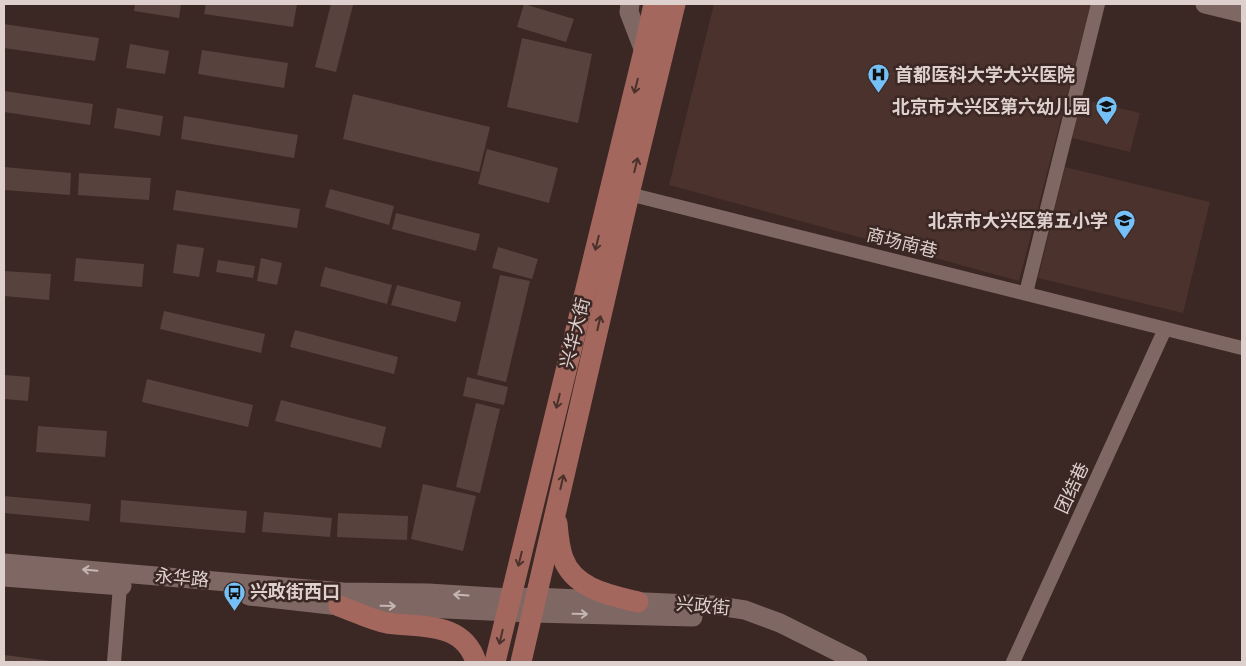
<svg xmlns="http://www.w3.org/2000/svg" width="1246" height="666" viewBox="0 0 1246 666" font-family="'Work Sans','Noto Sans SC',sans-serif">
<style>
.built{fill:#4b322d}
.building{fill:#57423e}
.lines{fill:none;stroke-linecap:round;stroke-linejoin:round}
.street{stroke:#7f6864;stroke-width:14}
.secondary{stroke:#7f6864;stroke-width:19}
.primary{stroke:#a3675d;stroke-width:21}
.oneway{stroke:#4b312c}
.oneway2{stroke:#c6b6b3}
.labels{text-anchor:middle;stroke-width:5;stroke-linejoin:round;paint-order:stroke}
.poi-label{font-size:18px;font-weight:bold;fill:#ddd0cd;stroke:#3b2723;text-anchor:start}
.street-label{font-size:18px;fill:#ddd0cd;stroke:#3b2723}
</style>
<rect width="100%" height="100%" fill="#3b2723"/>
<g class="built">
<path d="M714 4H1091L1019 281 669 185Z"/>
<path d="M1081 99 1140 113 1130 152 1072 138Z"/>
<path d="M1065 167 1210 202 1183 313 1038 278Z"/>
</g>
<g class="building">
<path d="M135 4H181L179 18 134 11Z"/>
<path d="M206 4H297L293 27 204 14Z"/>
<path d="M331 4 353 5 336 72 315 67Z"/>
<path d="M524 4 574 19 566 42 517 27Z"/>
<path d="M4 24 99 38 95 61 4 48Z"/>
<path d="M522 38 592 54 578 123 507 107Z"/>
<path d="M130 44 169 51 165 74 126 68Z"/>
<path d="M202 50 288 63 284 88 198 74Z"/>
<path d="M4 91 93 104 90 125 4 112Z"/>
<path d="M353 94 490 127 479 172 343 139Z"/>
<path d="M117 108 163 116 160 136 114 128Z"/>
<path d="M184 116 298 135 294 158 181 139Z"/>
<path d="M487 149 558 168 549 203 478 184Z"/>
<path d="M4 167 71 173 70 195 4 190Z"/>
<path d="M79 173 151 178 149 200 78 195Z"/>
<path d="M330 189 394 206 389 225 325 207Z"/>
<path d="M176 190 300 209 297 228 173 210Z"/>
<path d="M396 213 480 234 476 251 392 229Z"/>
<path d="M177 244 204 248 199 277 173 273Z"/>
<path d="M498 247 538 259 532 279 492 268Z"/>
<path d="M76 258 144 264 142 287 74 281Z"/>
<path d="M261 258 282 263 277 285 257 281Z"/>
<path d="M218 260 255 266 253 278 216 272Z"/>
<path d="M325 267 392 285 387 304 320 286Z"/>
<path d="M4 271 51 274 49 300 4 296Z"/>
<path d="M500 275 530 281 506 382 477 375Z"/>
<path d="M397 285 461 302 456 322 391 305Z"/>
<path d="M164 311 265 334 261 353 160 329Z"/>
<path d="M295 330 398 357 394 374 290 347Z"/>
<path d="M4 375 30 377 28 401 4 399Z"/>
<path d="M467 377 508 387 504 405 463 396Z"/>
<path d="M147 379 253 405 248 427 142 402Z"/>
<path d="M281 400 386 427 381 448 275 421Z"/>
<path d="M476 403 500 409 480 493 456 487Z"/>
<path d="M38 426 107 431 105 457 36 452Z"/>
<path d="M423 484 476 496 463 551 411 539Z"/>
<path d="M4 496 91 504 89 521 4 513Z"/>
<path d="M121 500 247 511 245 533 120 522Z"/>
<path d="M264 512 332 518 330 537 262 532Z"/>
<path d="M338 513 408 516 407 540 337 537Z"/>
<path d="M4 655 51 661V662H4Z"/>
</g>
<g class="lines">
<g class="street">
<path d="M629 194 1242 348"/>
<path d="M1026 293 1098 4"/>
<path d="M114 662 120 586"/>
<path d="M1013 662 1165 329"/>
</g>
<g class="secondary">
<path d="M630 4 629 12 644 51"/>
<path d="M1205 4 1242 13"/>
<path d="M4 563 343 592 428 593 510 598 535 597 712 605 745 610 780 623 858 662"/>
<path d="M4 577 122 586"/>
<path d="M249 596 339 606 402 607 532 613 693 617"/>
</g>
<g class="primary">
<path d="M557 523C558 535 559 547 563 558 574 589 610 595 638 602"/>
<path d="M339 606C354 611 371 620 387 623 422 628 463 621 476 662"/>
<path d="M495 662 644 51 654 4"/>
<path d="M521 662 629 194 675 4"/>
</g>
</g>
<defs><path id="oneway-shaft" d="M-6 0H5M1.5-3L5.5 0L1.5 3" fill="none" stroke-width="1.6" stroke-linecap="round" stroke-linejoin="round" transform="scale(1.25)"/></defs>
<g class="oneway">
<use href="#oneway-shaft" transform="translate(636 86) rotate(104)"/>
<use href="#oneway-shaft" transform="translate(636 165) rotate(-76)"/>
<use href="#oneway-shaft" transform="translate(597 243) rotate(104)"/>
<use href="#oneway-shaft" transform="translate(599 323) rotate(-77)"/>
<use href="#oneway-shaft" transform="translate(558 401) rotate(104)"/>
<use href="#oneway-shaft" transform="translate(562 482) rotate(-77)"/>
<use href="#oneway-shaft" transform="translate(520 559) rotate(104)"/>
<use href="#oneway-shaft" transform="translate(501 637) rotate(103)"/>
</g>
<g class="oneway2">
<use href="#oneway-shaft" transform="translate(90 570) rotate(-175)"/>
<use href="#oneway-shaft" transform="translate(461 595) rotate(-176)"/>
<use href="#oneway-shaft" transform="translate(388 606) rotate(1)"/>
<use href="#oneway-shaft" transform="translate(580 614) rotate(1)"/>
</g>
<defs>
<symbol id="hospital-pin" viewBox="-11 -11 22 30"><path d="M0 17L-7.5 6A9.5 9.5 0 1 1 7.5 6Z" fill="#75c0f6" stroke="#3b2723"/><path d="M-5-5h3v3.5h4V-5h3V5h-3V1.5h-4V5h-3Z" fill="#111"/></symbol>
<symbol id="school-pin" viewBox="-11 -11 22 30"><path d="M0 17L-7.5 6A9.5 9.5 0 1 1 7.5 6Z" fill="#75c0f6" stroke="#3b2723"/><path d="M0-5L7-2L0 1L-7-2ZM-4 1L0 2.5L4 1V4Q0 6-4 4Z" fill="#111"/></symbol>
<symbol id="bus-pin" viewBox="-11 -11 22 30"><path d="M0 17L-7.5 6A9.5 9.5 0 1 1 7.5 6Z" fill="#75c0f6" stroke="#3b2723"/><path d="M-5-6H5V4H4V6H2V4H-2V6H-4V4H-5ZM-3.5-4V0h7V-4ZM-3.5 1.2v1.5H-2V1.2ZM2 1.2v1.5H3.5V1.2Z" fill="#111"/></symbol>
</defs>
<g fill-rule="evenodd">
<use href="#hospital-pin" x="866" y="62" width="25" height="34"/>
<use href="#school-pin" x="1094" y="94" width="25" height="34"/>
<use href="#school-pin" x="1112" y="208" width="25" height="34"/>
<use href="#bus-pin" x="222" y="580" width="25" height="34"/>
</g>
<g class="labels">
<g class="poi-label">
<text x="895" y="81">首都医科大学大兴医院</text>
<text x="1090" y="113" text-anchor="end">北京市大兴区第六幼儿园</text>
<text x="1108" y="227" text-anchor="end">北京市大兴区第五小学</text>
<text x="250" y="598">兴政街西口</text>
</g>
<g class="street-label">
<text transform="translate(902 243) rotate(14)" y="6">商场南巷</text>
<text transform="translate(575 333) rotate(-76)" y="6">兴华大街</text>
<text transform="translate(1072 488) rotate(-65)" y="6">团结巷</text>
<text transform="translate(182 578) rotate(5)" y="6">永华路</text>
<text transform="translate(703 606) rotate(5)" y="6">兴政街</text>
</g>
</g>
<rect width="1246" height="666" fill="none" stroke="#ddd0cd" stroke-width="10"/>
</svg>
